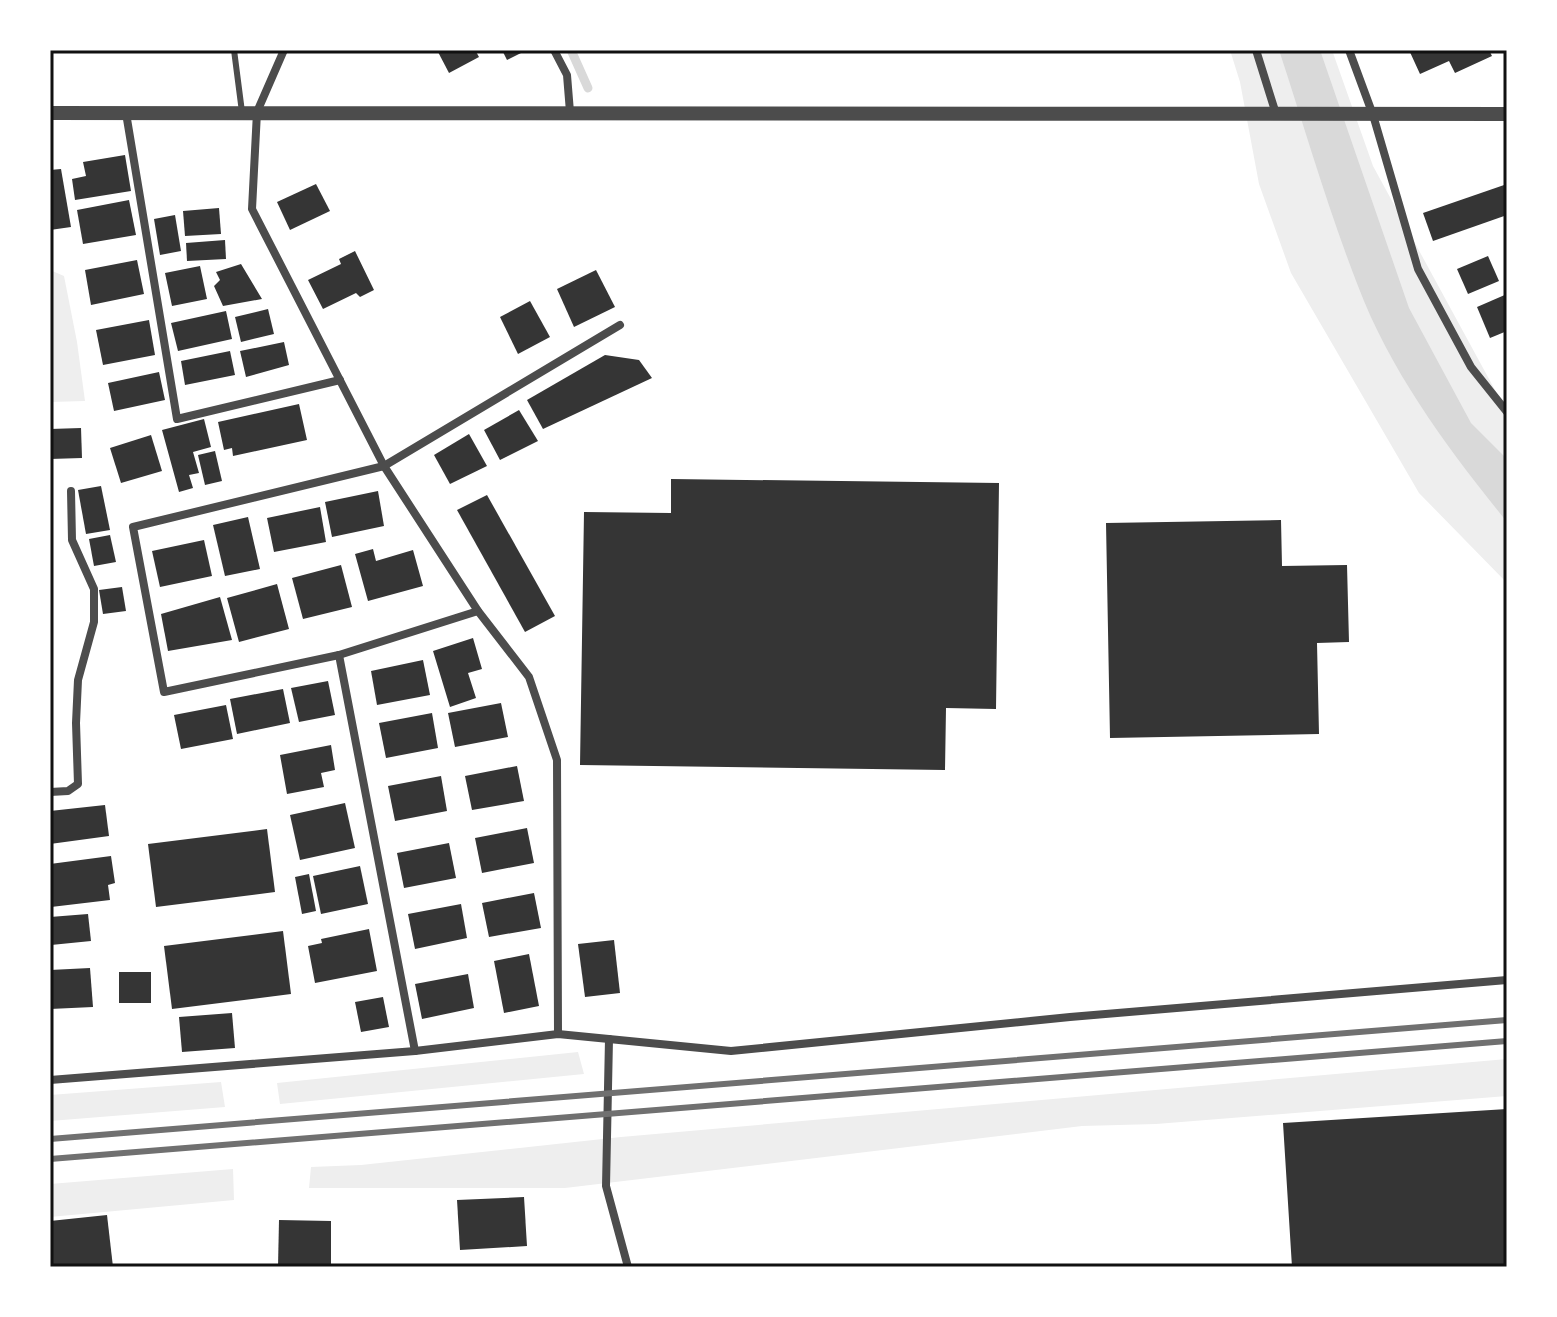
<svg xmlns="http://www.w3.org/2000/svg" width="1557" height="1317" viewBox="0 0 1557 1317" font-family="'Open Sans',sans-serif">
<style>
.green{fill:#eee}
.water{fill:#d9d9d9}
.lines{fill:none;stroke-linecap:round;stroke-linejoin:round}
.stream{stroke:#d9d9d9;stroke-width:9}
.building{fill:#353535}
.service{stroke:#4c4c4c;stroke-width:6}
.minor{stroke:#4c4c4c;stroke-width:8}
.tertiary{stroke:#4c4c4c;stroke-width:14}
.rail{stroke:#707070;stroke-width:6}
.neatline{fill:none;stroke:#111;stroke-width:3}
</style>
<rect width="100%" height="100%" fill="#fff"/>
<g class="green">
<path d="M1230 50H1332L1373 166 1507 412V583L1419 493 1291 273 1259 184 1240 82Z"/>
<path d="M50 270 64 276 77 342 85 401 50 402Z"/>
<path d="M578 1052 584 1074 280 1104 277 1083Z"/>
<path d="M1507 1059V1096L1156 1124 1082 1126 565 1188H309L311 1167 361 1165 621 1137Z"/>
<path d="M221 1082 225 1107 50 1121V1095Z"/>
<path d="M233 1169 234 1200 50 1217V1184Z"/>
</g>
<path class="water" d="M1279 50H1320L1409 308 1471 423 1507 459V522C1449 450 1391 373 1358 286 1328 209 1305 129 1279 50Z"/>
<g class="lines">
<path class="stream" d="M571 50 588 88"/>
</g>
<g class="building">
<path d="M437 50H475L479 57 449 73Z"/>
<path d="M502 50H527L507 60Z"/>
<path d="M1409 50H1489L1492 56 1455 73 1449 61 1420 74Z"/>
<path d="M125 155 131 191 75 200 72 179 86 176 83 162Z"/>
<path d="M61 169 71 227 50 230V170Z"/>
<path d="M316 184 330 211 290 230 277 202Z"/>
<path d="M1507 184V215L1433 241 1423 213Z"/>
<path d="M129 200 136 235 83 244 77 210Z"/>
<path d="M219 208 221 234 185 236 183 211Z"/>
<path d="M175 215 181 251 160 255 154 219Z"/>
<path d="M225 240 226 259 187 261 186 243Z"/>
<path d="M355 251 374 290 360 297 356 293 323 309 308 280 341 264 339 259Z"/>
<path d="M1488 256 1499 281 1468 294 1457 269Z"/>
<path d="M137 260 144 294 91 305 85 270Z"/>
<path d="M241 264 262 299 223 306 214 286 220 280 216 272Z"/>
<path d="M200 266 207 299 172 306 165 273Z"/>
<path d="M596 270 615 307 574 327 557 289Z"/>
<path d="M1507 294V331L1490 338 1477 307Z"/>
<path d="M530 301 550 337 518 354 500 317Z"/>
<path d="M268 309 274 334 241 342 235 317Z"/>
<path d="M226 311 232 339 178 351 171 323Z"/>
<path d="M149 320 155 355 103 365 96 330Z"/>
<path d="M284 342 289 365 246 377 240 351Z"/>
<path d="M230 351 235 375 185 385 181 361Z"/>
<path d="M605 355 639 360 652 378 543 429 527 400Z"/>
<path d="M159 372 165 400 114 411 108 383Z"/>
<path d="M299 404 307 440 233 456 232 448 224 450 218 422Z"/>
<path d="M519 410 538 441 500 460 484 430Z"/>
<path d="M204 419 211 447 193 452 199 473 189 475 193 488 179 492 162 430Z"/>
<path d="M81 428 82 458 50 459V429Z"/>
<path d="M469 434 487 466 450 484 434 455Z"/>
<path d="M151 435 162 471 121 483 110 448Z"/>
<path d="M215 451 222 481 205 485 198 455Z"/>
<path d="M671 479 999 483 996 709 946 708 945 770 580 765 584 512 671 513Z"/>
<path d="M101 486 110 530 86 534 78 490Z"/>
<path d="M378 491 384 526 332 537 325 502Z"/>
<path d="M487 495 555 616 525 632 457 510Z"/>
<path d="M320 507 326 542 274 552 267 518Z"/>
<path d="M248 517 260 569 225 576 213 525Z"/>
<path d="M1281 520 1282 566 1347 565 1349 642 1317 643 1319 734 1110 738 1106 523Z"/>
<path d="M110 535 116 562 94 566 89 539Z"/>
<path d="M204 540 212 576 160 587 152 551Z"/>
<path d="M373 549 376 561 413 550 423 586 368 601 355 554Z"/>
<path d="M341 565 352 607 303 619 292 578Z"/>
<path d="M277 584 289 629 239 642 227 598Z"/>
<path d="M122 587 126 611 103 614 99 590Z"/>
<path d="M220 597 232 640 168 651 161 614Z"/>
<path d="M473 638 482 669 468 673 476 698 450 707 433 651Z"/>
<path d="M423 660 430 695 377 705 371 671Z"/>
<path d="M328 681 335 715 299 722 291 688Z"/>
<path d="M283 689 290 723 237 734 230 699Z"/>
<path d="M501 703 508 737 455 747 448 713Z"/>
<path d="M226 705 233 739 181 749 174 715Z"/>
<path d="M432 713 438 748 386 758 379 723Z"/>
<path d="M331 745 335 770 321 773 324 787 287 794 280 755Z"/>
<path d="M517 766 524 801 472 810 465 776Z"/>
<path d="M441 776 447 811 395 821 388 786Z"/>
<path d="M345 803 355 848 300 860 290 815Z"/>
<path d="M105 805 109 836 50 844V811Z"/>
<path d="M527 828 534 863 482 873 475 838Z"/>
<path d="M267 829 275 892 156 907 148 844Z"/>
<path d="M449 843 456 878 404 888 397 853Z"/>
<path d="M111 856 115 883 108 885 110 900 51 907 50 864Z"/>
<path d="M360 866 368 904 321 914 313 876Z"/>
<path d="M309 874 316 911 302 914 295 877Z"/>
<path d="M534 893 541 928 489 937 482 903Z"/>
<path d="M461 904 467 938 415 949 408 914Z"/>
<path d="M88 914 91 941 51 945 50 917Z"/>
<path d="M369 929 377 971 315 983 308 946 322 943 321 939Z"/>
<path d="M283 931 291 994 172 1009 164 946Z"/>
<path d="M614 940 620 993 585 997 578 944Z"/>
<path d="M529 954 539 1006 504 1013 494 961Z"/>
<path d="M90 968 93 1007 50 1009V970Z"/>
<rect x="119" y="972" width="32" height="31"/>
<path d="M468 974 474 1008 422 1019 415 984Z"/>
<path d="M383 997 389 1027 361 1032 355 1002Z"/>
<path d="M232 1013 235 1048 182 1052 179 1017Z"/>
<path d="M1507 1109V1267H1292L1283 1123Z"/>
<path d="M524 1197 527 1246 460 1250 457 1200Z"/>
<path d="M107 1215 113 1267H50V1221Z"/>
<path d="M279 1220 331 1221V1267H278Z"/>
</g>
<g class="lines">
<path class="service" d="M234 50 242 112"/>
<g class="minor">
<path d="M284 50 257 112 252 209 384 466 478 611 529 677 557 760 558 1034"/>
<path d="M554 50 567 75 570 112"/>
<path d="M1256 50 1276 114"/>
<path d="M1349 50 1373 115 1418 269 1471 367 1507 412"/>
<path d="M126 113 177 419 340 380"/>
<path d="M478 611 339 655 164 692 133 527 384 466 620 325"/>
<path d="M339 655 415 1051"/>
<path d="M50 792 68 791 78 784 76 723 78 680 94 622V589L72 540 71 491"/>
<path d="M609 1039 606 1186 628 1267"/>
<path d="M50 1080 415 1051 558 1034 731 1051 1070 1017 1507 980"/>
</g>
<path class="tertiary" d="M50 113 1507 114"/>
<g class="rail">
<path d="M50 1139 1507 1020"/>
<path d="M50 1159 1507 1041"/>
</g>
</g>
<rect width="1557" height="1317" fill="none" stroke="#ffffff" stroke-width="104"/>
<rect x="52" y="52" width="1453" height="1213" class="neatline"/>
</svg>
